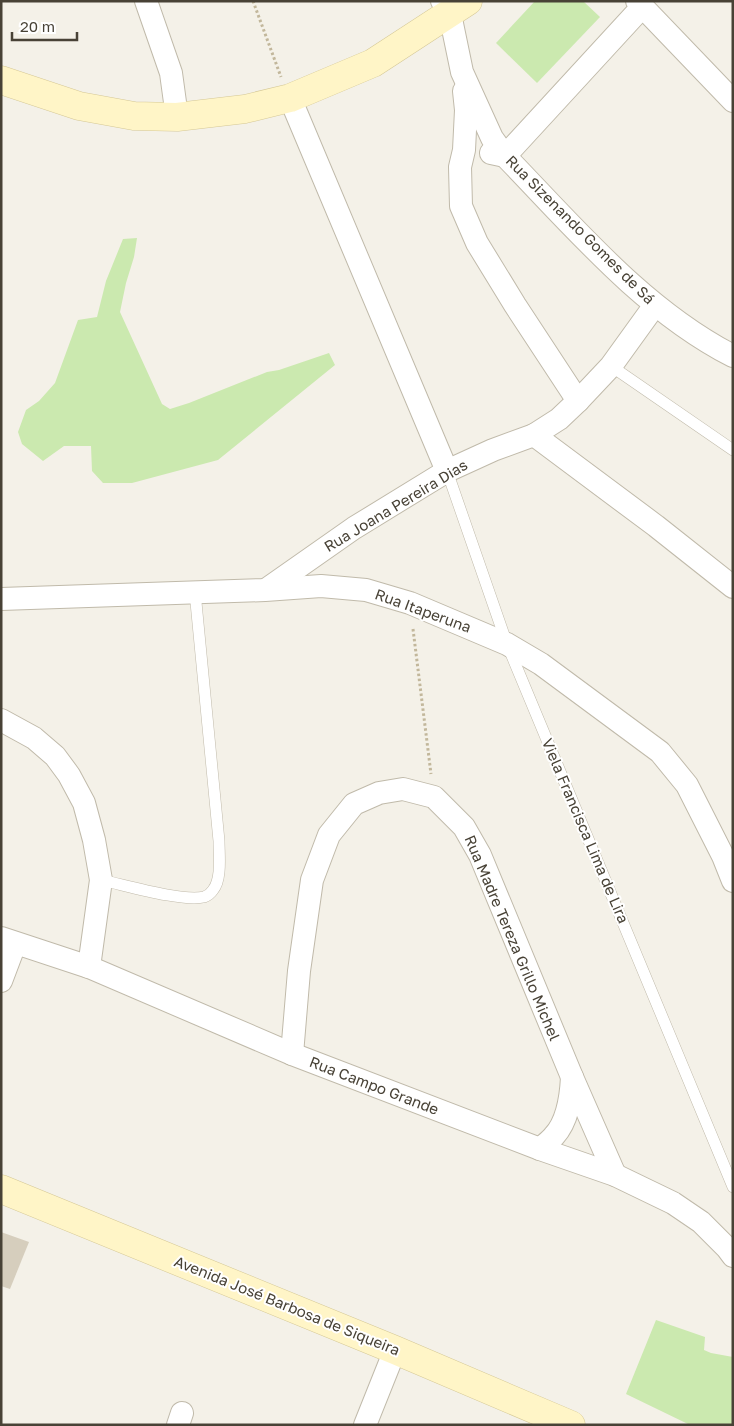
<svg xmlns="http://www.w3.org/2000/svg" width="734" height="1426" viewBox="0 0 734 1426" font-family="'Golos Text',sans-serif">
<style>
.green{fill:#cbe9af}
.building{fill:#d6cebd}
.lines{fill:none;stroke-linecap:round;stroke-linejoin:round}
.lane-casing{stroke:#c0baaa;stroke-width:12}
.street-casing{stroke:#c0baaa;stroke-width:24}
.secondary-casing{stroke:#d5c896;stroke-width:29}
.path{stroke:#c2b79b;stroke-width:3;stroke-dasharray:2.5 2.5;stroke-linecap:butt}
.lane{stroke:#fff;stroke-width:11}
.street{stroke:#fff;stroke-width:22}
.secondary{stroke:#fff5c7;stroke-width:28}
.labels{text-anchor:middle;stroke-width:4;stroke-linejoin:round;paint-order:stroke}
.street-label{font-size:15px;fill:#484236;stroke:#fff}
</style>
<rect width="100%" height="100%" fill="#f4f1e8"/>
<g class="green">
<path d="M535 1H583L600 17 537 83 496 43Z"/>
<path d="M137 238 134 257 126 283 120 312 162 404 170 409 189 403 267 372 279 370 329 353 335 365 218 460 132 483H103L92 471 91 446H64L43 461 22 444 18 432 26 410 39 401 55 383 78 320 97 317 106 281 123 239Z"/>
<path d="M656 1320 705 1337 704 1350 711 1353 733 1357V1425H690L626 1394Z"/>
</g>
<path class="building" d="M1 1232 29 1242 10 1289 1 1286Z"/>
<g class="lines">
<defs>
<g id="lane">
<path d="M611 366 733 450"/>
<path d="M447 471 507 644 733 1187"/>
<path d="M101 880C125 885 182 902 204 897 207 896 211 893 213 890 222 879 219 855 219 841L195 592"/>
</g>
<g id="street">
<path d="M146 1 171 73 177 117"/>
<path d="M442 1 450 14 462 72 492 138 505 156C574 227 643 310 733 356"/>
<path d="M637 1 733 101"/>
<path d="M464 91 466 110 464 150 460 167 461 206 477 243 515 305 578 401"/>
<path d="M290 98 447 471"/>
<path d="M491 153 505 156 642 7"/>
<path d="M534 435 656 526 733 587"/>
<path d="M267 589 354 528 447 471 493 450 534 435 559 419 578 401 611 366 655 305"/>
<path d="M1 599 265 590 321 586 366 590 410 603 507 644 541 664 660 752 687 785 723 856 733 881"/>
<path d="M1 720 34 738 55 756 69 775 84 803 94 840 101 880 89 967"/>
<path d="M1 938 89 967 292 1054 540 1149 615 1175 673 1203 701 1222 727 1248 733 1256"/>
<path d="M1 981 15 944"/>
<path d="M292 1054 299 971 312 880 329 835 354 804 379 793 403 789 434 797 464 827 480 855 572 1077 615 1175"/>
<path d="M540 1149C544 1145 550 1141 554 1136 568 1121 571 1097 572 1077"/>
<path d="M178 1425 182 1413"/>
<path d="M365 1425 395 1350"/>
</g>
<g id="secondary">
<path d="M1 80 79 106 134 116 177 117 245 109 290 98 373 63 468 1"/>
<path d="M1 1189 395 1350 571 1425"/>
</g>
</defs>
<use href="#lane" class="lane-casing"/>
<use href="#street" class="street-casing"/>
<use href="#secondary" class="secondary-casing"/>
<g class="path">
<path d="M253 1 281 77"/>
<path d="M413 629 431 774"/>
</g>
<use href="#lane" class="lane"/>
<use href="#street" class="street"/>
<use href="#secondary" class="secondary"/>
</g>
<g class="labels">
<g class="street-label">
<text transform="translate(580 230) rotate(45)" y="5">Rua Sizenando Gomes de Sá</text>
<text transform="translate(396 506) rotate(-31)" y="5">Rua Joana Pereira Dias</text>
<text transform="translate(423 611) rotate(20)" y="5">Rua Itaperuna</text>
<text transform="translate(585 831) rotate(67)" y="5">Viela Francisca Lima de Lira</text>
<text transform="translate(512 938) rotate(67)" y="5">Rua Madre Tereza Grillo Michel</text>
<text transform="translate(374 1086) rotate(21)" y="5">Rua Campo Grande</text>
<text transform="translate(287 1306) rotate(22)" y="5">Avenida José Barbosa de Siqueira</text>
</g>
</g>
<rect width="734" height="1426" fill="none" stroke="#484236" stroke-width="5"/>
<path d="M12 32v8h65v-8" fill="none" stroke="#484236" stroke-width="2.5"/>
<text x="20" y="32" font-size="15" fill="#484236" stroke="#ffffff" stroke-width="4" paint-order="stroke">20 m</text>
</svg>
